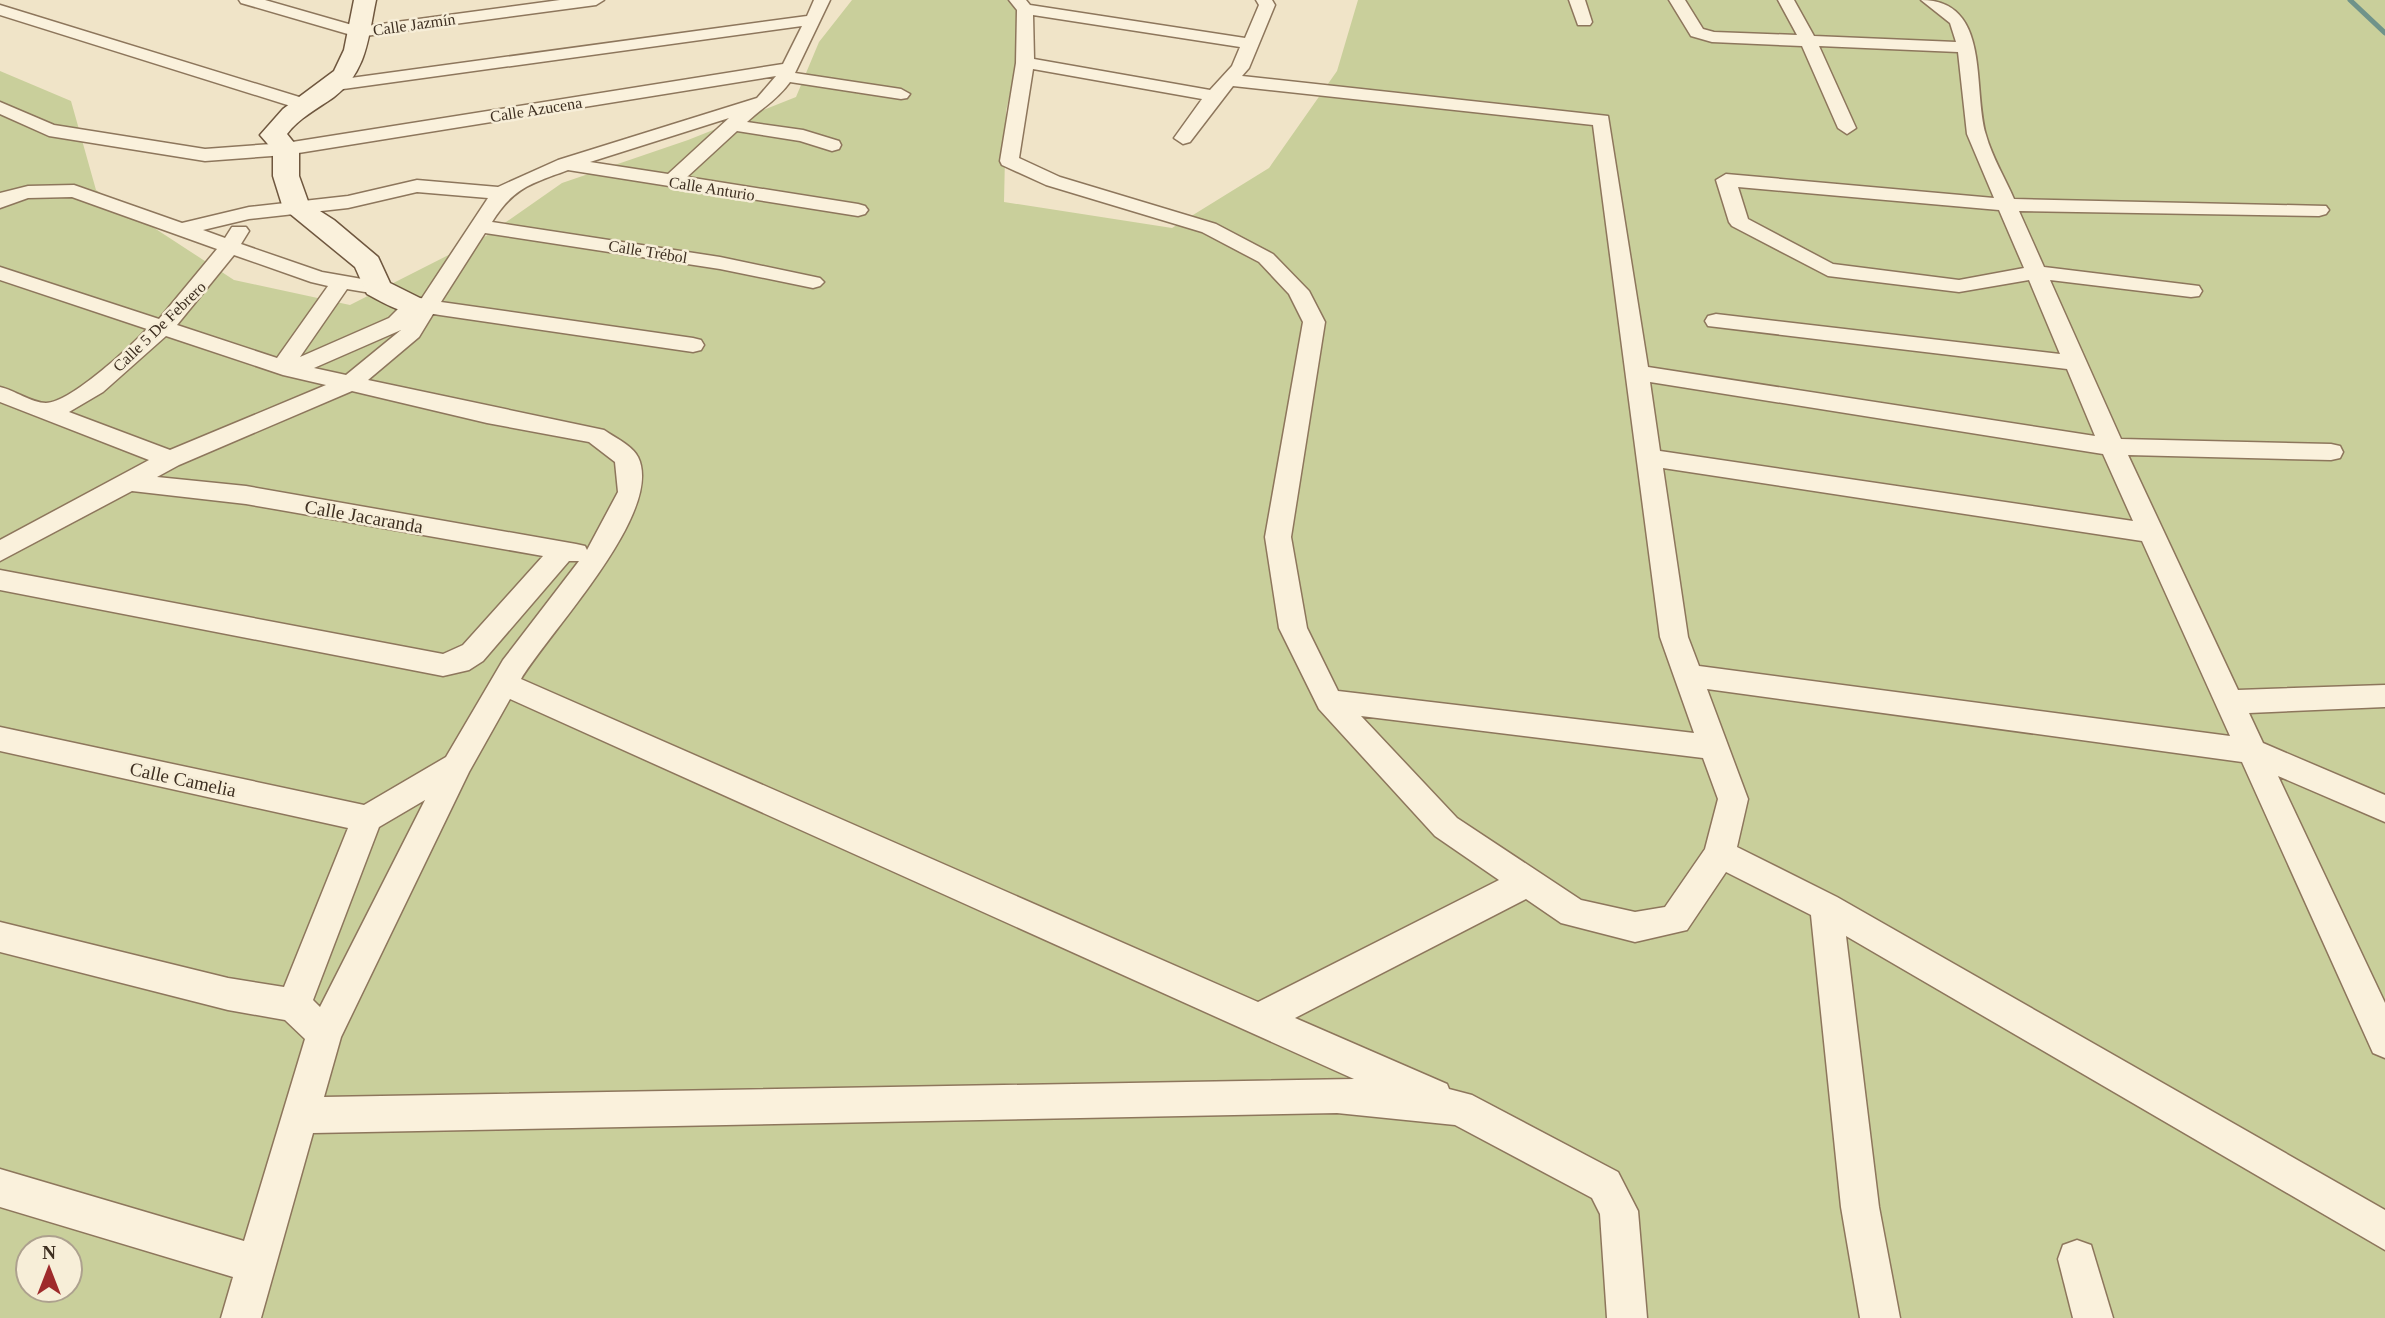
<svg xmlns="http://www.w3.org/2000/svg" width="2385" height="1318" viewBox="0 0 2385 1318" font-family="'Times New Roman',serif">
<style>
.green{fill:#c9cf9b;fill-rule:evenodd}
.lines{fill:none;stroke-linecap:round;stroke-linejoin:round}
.stream{stroke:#6f938a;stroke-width:5}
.street-casing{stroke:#8d765c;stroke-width:3}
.secondary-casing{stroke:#6f573f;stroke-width:3}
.street{fill:#faf1dc;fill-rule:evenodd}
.secondary{fill:#faf1dc;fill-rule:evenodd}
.labels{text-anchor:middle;stroke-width:5;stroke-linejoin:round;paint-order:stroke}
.far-street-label{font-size:16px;fill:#3d2e20;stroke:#f7eed8}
.street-label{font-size:19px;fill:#3d2e20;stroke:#f7eed8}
</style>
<rect width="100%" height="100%" fill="#f0e4c8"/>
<path class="green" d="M852 0H1016L1025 11 1018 59 1006 111 1004 202 1172 228 1269 168 1337 71 1358 0H2385V1318H0V71L71 101 96 190 234 280 350 305 486 236 562 183 688 140 796 97 819 42ZM28 1248H70V1290H28Z"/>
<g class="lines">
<path class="stream" d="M2350 0 2385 33"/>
<defs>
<g id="street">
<path d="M239 0H265L359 27 560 0H604L596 5 358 37 241 3Z"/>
<path d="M814 0H830L795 73 901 89 910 94 907 98 901 99 790 82C777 100 762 108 747 122L803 130 839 141 841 145 839 149 832 151 800 141 737 131 687 177 858 204 865 206 868 210 865 214 858 216 568 170C531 184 514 187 492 222L720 257 820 278 824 282 820 286 813 288 720 269 485 233 441 302 693 338 701 340 704 345 701 350 693 352 433 314 419 337 368 380 604 430C614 437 633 446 638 457 665 512 549 632 521 679L1258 1002 1499 880 1435 836 1319 709 1279 628 1265 537 1303 322 1289 294 1259 262 1202 232 1046 185 1002 165 1000 161 1016 63 1017 10 1009 0H1026L1030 5 1245 38 1259 5 1256 0H1272L1275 5 1249 68 1242 76 1608 116 1648 367 2095 436 2067 369 1708 326 1705 321 1708 316 1716 314 2060 354 2029 280 1959 292 1828 276 1732 226 1729 222 1716 180 1726 174 1994 198 1967 134 1958 52 1819 46 1856 128 1847 134 1838 128 1802 46 1712 42 1691 36 1669 0H1685L1703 29 1714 32 1797 35 1778 0H1794L1814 36 1956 42 1950 23 1921 0C1992 0 1972 89 1986 135 1992 157 2005 178 2014 199L2326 206 2329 210 2326 214 2319 216 2019 211 2044 267 2191 285 2199 286 2202 291 2199 296 2191 297 2050 280 2121 439 2331 444 2340 446 2343 452 2340 458 2331 460 2128 455 2238 690 2385 685V707L2249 713 2263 743 2385 795V822L2278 776 2385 1003V1058L2373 1053 2242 762 1707 689 1748 799 1737 847 1837 897 2385 1210V1250L1846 936 1879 1207 1900 1318H1860L1841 1207 1811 915 1726 872 1687 930 1635 942 1561 923 1526 899 1295 1018 1447 1084 1449 1089 1472 1095 1618 1172 1638 1211 1647 1318H1607L1600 1214 1592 1198 1455 1125 1337 1113 313 1133 261 1318H221L233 1277 0 1207V1169L244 1241 305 1039 285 1020 228 1010 0 952V922L228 978 284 987 348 828 0 751V727L364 805 446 757 503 660 579 561H569L483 661 469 670 443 676 0 590V570L443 654 463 645 543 556 246 504 132 491 0 561V540L149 460 0 402V387C14 390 32 403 46 403 70 403 130 347 147 329L0 280V267L159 319 217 249 72 197 28 198 0 208V193L28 186 74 185 182 223 249 207 348 196 417 180 498 187 558 160 757 98 776 76 286 155 205 161 49 136 0 114V102L54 125 205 149 286 143 783 64 802 26 336 90 327 85 336 80 807 16ZM1033 15 1240 47 1232 66 1210 90 1034 59ZM1033 69 1202 99 1174 138 1183 144 1190 142 1233 86 1593 125 1660 637 1694 733 1338 691 1307 628 1291 537 1325 322 1309 291 1273 254 1216 224 1060 177 1019 158ZM729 118 668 174 590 162ZM1738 187 1999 210 2024 268 1959 280 1833 264 1748 219ZM417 192 488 198 420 301H406L389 318 300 357 347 289 377 294 385 293 388 288 385 283 322 272 241 244 249 231 246 227H232L225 238 203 230 249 219 348 208ZM234 255 311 282 328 286 277 358 177 325ZM401 330 346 375 314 368ZM166 336 283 375 326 385 170 450 69 412 103 392ZM1650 382 2103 454 2133 521 1660 451ZM352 391 487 423 589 442 615 462 618 492 587 550 585 546 576 544 246 486 157 477 179 465ZM1663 468 2142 541 2230 736 1699 666 1688 637ZM510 699 1354 1079 324 1097 341 1037 469 772ZM1361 716 1703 758 1718 799 1705 849 1665 907 1635 912 1581 900 1457 818ZM425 800 320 1007 313 1000 379 827Z"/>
<path d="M1569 0H1585L1592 22 1590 25H1578Z"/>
<path d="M0 5 309 100 312 104 309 108H297L0 15Z"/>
<path d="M2077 1240 2091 1245 2113 1318H2073L2058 1259 2063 1245Z"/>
</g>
<path id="secondary" d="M354 0H376C368 38 367 72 334 97 317 109 299 118 287 134L299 149V176L309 204 334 220 378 257 390 283 420 298 438 301 442 307 438 313C411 320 390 306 367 294L355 267 283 208 273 176V150L260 135 283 109 334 71 344 50Z"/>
</defs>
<use href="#street" class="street-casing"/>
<use href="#secondary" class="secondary-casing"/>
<use href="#street" class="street"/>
<use href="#secondary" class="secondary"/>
</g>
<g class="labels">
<g class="far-street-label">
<text transform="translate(414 24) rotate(-8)" y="6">Calle Jazmín</text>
<text transform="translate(536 109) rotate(-9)" y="6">Calle Azucena</text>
<text transform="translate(712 188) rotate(9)" y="6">Calle Anturio</text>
<text transform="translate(648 251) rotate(9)" y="6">Calle Trébol</text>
<text transform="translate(159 326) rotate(-44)" y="6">Calle 5 De Febrero</text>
</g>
<g class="street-label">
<text transform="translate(364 516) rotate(10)" y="7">Calle Jacaranda</text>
<text transform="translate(183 779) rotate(12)" y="7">Calle Camelia</text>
</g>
</g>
<g transform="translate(49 1269)"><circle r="33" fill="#f7eed8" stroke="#ada18e" stroke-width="2"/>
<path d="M0-5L12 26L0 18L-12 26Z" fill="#9e2a2b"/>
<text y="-10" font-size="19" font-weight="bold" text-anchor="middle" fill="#3d2e20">N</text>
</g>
</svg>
